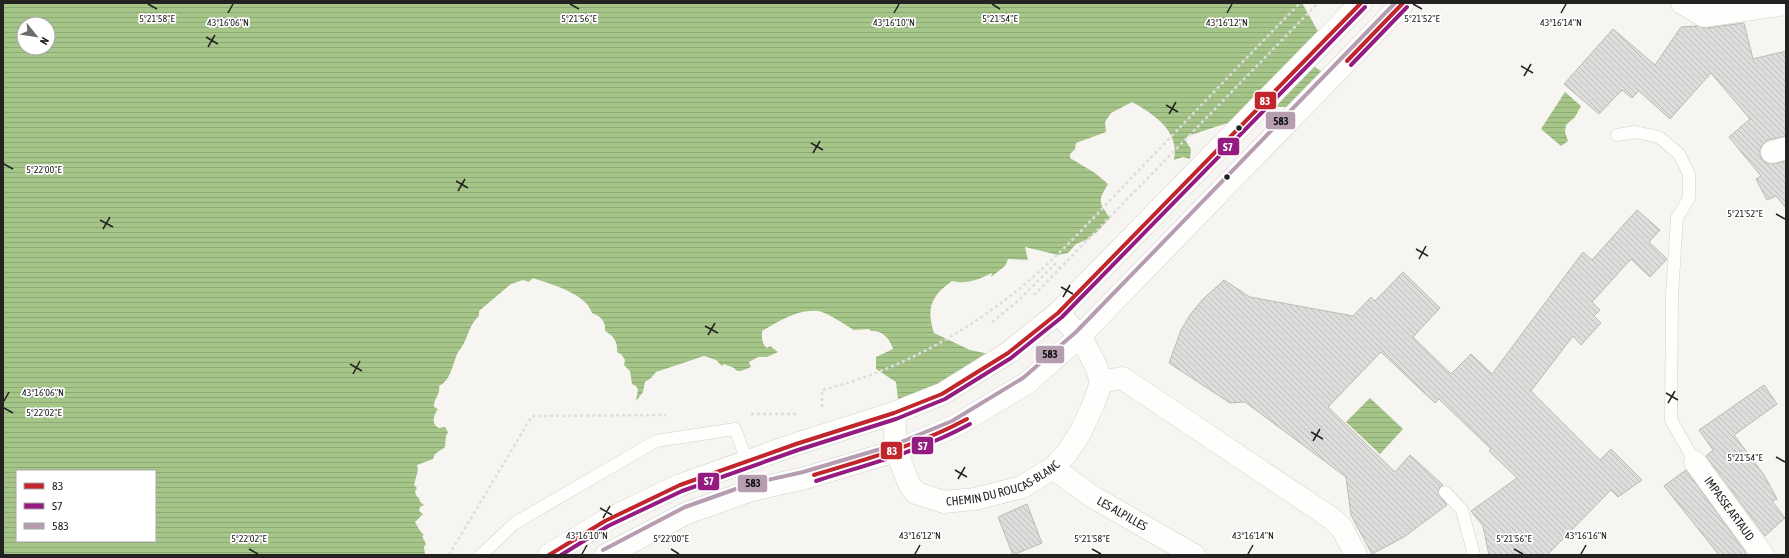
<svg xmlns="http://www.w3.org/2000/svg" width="1789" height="558" viewBox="0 0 1789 558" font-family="'Asap Condensed',sans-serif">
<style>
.water{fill:url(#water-rules);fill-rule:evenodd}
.building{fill:url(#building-back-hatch);stroke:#bbbab8}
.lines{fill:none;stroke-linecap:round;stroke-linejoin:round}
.service-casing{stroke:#d2d1ce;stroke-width:13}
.minor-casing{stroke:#d2d1ce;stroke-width:23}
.secondary-casing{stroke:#d2d1ce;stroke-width:23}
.path{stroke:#dedddd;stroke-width:2.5;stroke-dasharray:3 3;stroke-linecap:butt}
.service{stroke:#fefefd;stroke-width:12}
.minor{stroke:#fefefd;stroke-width:22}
.secondary{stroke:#fefefd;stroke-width:22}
.bus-1-casing{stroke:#fff;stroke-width:7}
.bus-2-casing{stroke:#fff;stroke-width:7}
.bus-3-casing{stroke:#fff;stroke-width:7}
.bus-1{stroke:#c0262c;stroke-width:4}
.bus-2{stroke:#951b81;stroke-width:4}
.bus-3{stroke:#b69eb0;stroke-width:4}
.ticks{fill:none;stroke:#232220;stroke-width:1.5}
.bus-dot{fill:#232220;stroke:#fff;stroke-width:1.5}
.labels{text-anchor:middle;stroke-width:3.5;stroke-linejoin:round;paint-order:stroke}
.street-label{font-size:12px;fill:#232220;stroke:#fff}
.ticks-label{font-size:10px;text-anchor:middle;fill:#232220;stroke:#fff;stroke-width:3.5;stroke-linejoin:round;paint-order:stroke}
.line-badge{stroke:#fff;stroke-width:1.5}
.badge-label{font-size:11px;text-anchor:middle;font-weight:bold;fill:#fff}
.pale-badge-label{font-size:11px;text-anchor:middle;font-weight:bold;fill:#111}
</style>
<defs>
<pattern id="water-rules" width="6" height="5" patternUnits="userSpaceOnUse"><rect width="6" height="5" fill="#a5c589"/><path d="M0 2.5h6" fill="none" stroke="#8ea976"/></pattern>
<pattern id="building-back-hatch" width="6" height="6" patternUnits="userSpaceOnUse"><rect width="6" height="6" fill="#dedddb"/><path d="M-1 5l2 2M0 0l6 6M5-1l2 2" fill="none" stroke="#bebdbc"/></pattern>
</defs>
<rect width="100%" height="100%" fill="#f7f5f2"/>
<g class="water">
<path d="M3 3H1302L1319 33 1310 64 1321 71 1324 79 1304 89 1306 97 1298 107H1276L1188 136 1185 140 1191 149 1190 159 1183 157 1174 160C1180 131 1154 114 1132 102L1111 113 1105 122 1106 132 1076 143 1075 149 1070 154V158L1095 173 1108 184C1098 201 1098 201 1110 218L1097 232 1086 240 1076 244 1068 253 1058 255 1025 247 1028 260 1008 259 1005 266 991 277 992 273C979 279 967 285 952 281 931 296 926 308 934 333L970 350 994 355 899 408 896 382 876 369V357L893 349C890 339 883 330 871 331L869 329 854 330C845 325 827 312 818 311 798 309 779 321 762 331 762 337 761 343 767 348L770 346 778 352 767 357H758L749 362 751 367 741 371H737L734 368 724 364 722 366 716 360 704 356 656 372 651 378 645 382 643 392 636 401 638 389 636 386 632 384 630 371 624 365 625 360 621 354 617 352C618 342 614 336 605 331 606 322 601 316 592 313 586 293 550 284 533 278L529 282 523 280 511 284 479 311V316C470 324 469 333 464 343 462 348 457 352 456 357 452 367 450 381 439 386 441 394 433 400 434 407L438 409C433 416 431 424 439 428L445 427 448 432 446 436 445 447 435 454 433 459 417 465 418 470 414 485 417 488 415 492 417 497 419 498 420 502 424 505 420 507 419 511 423 514 415 522 420 531 424 535 422 536 426 544 424 547 425 555H3ZM24 24H48V48H24ZM17 471H155V541H17Z"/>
<path d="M1565 92 1581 106 1575 117 1566 125 1565 132 1568 141 1561 146 1541 129Z"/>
<path d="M1370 398 1403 429 1380 454 1346 422Z"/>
</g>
<g class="building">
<path d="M1744 23 1753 59 1786 51V136L1768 140 1763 144 1760 149V155L1763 161 1769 164 1786 161V208L1776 196 1767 200 1756 179 1761 176 1729 137 1750 119 1711 73 1670 119 1639 91 1632 98 1622 90 1599 114 1564 84 1613 29 1655 65 1681 27 1697 26 1706 28Z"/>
<path d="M1637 210 1660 230 1649 242 1667 259 1650 277 1631 259 1592 302 1600 310 1594 316 1601 323 1581 345 1573 336 1531 391 1600 460 1611 449 1642 480 1618 497 1611 490 1547 555H1489L1483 526 1471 511 1517 478 1489 451 1491 449 1439 399 1435 403 1381 352 1328 407 1395 472 1410 455 1443 485 1440 487 1438 493 1447 505 1404 537 1372 554 1351 515 1346 477 1245 402 1230 403 1169 363 1181 330 1190 315 1202 300 1224 280 1250 297 1353 316 1371 297 1375 301 1403 272 1440 308 1413 337 1451 374 1471 354 1492 374 1583 252 1592 260Z"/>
<path d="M1764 385 1777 404 1734 435 1764 475 1777 499 1772 501 1785 518 1765 536 1706 456 1713 450 1699 430Z"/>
<path d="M1686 470 1746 553 1744 555H1719L1664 486Z"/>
<path d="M1027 504 1042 543 1013 555 998 517Z"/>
</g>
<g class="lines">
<defs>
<g id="service">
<path d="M1617 135 1635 132 1659 137 1679 154 1689 174V198L1677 218 1672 295 1671 420 1695 462"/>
<path d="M1445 492 1462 510 1474 555"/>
<path d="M481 555 515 523 656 441 735 429 747 461"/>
</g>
<g id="minor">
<path d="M1682 3 1704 16 1786 4"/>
<path d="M1772 152 1786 148"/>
<path d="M1101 382 1122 378 1331 518 1342 528 1356 555"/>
<path id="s1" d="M894 413 896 451 910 486 916 493 944 502 975 499 1022 487 1053 468 1067 453 1080 433 1094 403 1101 382 1096 366 1080 336 1058 313"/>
<path id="s2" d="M1695 462 1763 555"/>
<path id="s3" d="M1053 468 1093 497 1194 555"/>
</g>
<g id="secondary">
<path d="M549 555 605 521 680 485 796 444 894 413 942 394 1008 353 1058 313 1361 3"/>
<path d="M606 555 687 513 752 490 805 478 896 451 955 426 1027 383 1080 336 1403 3"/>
</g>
</defs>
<use href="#service" class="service-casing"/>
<use href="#minor" class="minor-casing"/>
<use href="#secondary" class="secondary-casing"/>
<g class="path">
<path d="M1034 295 1318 3"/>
<path d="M992 322 1019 300 1055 264 1059 268"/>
<path d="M822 407V390C894 372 961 336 1019 289 1062 254 1100 210 1139 170 1193 114 1246 58 1300 3"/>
<path d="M751 414H796"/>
<path d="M449 555 532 416 666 415"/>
</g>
<use href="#service" class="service"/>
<use href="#minor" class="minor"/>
<use href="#secondary" class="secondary"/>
<defs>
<g id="bus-1">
<path d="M1347 61 1403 3"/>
<path d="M814 475C866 459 919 445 967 419"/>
<path d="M549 555 605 521 680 485 796 444 894 413 942 394 1008 353 1058 313 1361 3"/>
</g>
<g id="bus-2">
<path d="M1351 65 1407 7"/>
<path d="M816 481C868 464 921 451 970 424"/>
<path d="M561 555 608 526 682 491 798 450 896 419 945 399 1011 358 1062 317 1365 7"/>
</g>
<path id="bus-3" d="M603 550 685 507 750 484 803 472 894 445 952 421 1023 378 1076 332 1395 3"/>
</defs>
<use href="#bus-1" class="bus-1-casing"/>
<use href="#bus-2" class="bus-2-casing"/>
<use href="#bus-3" class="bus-3-casing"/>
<use href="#bus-1" class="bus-1"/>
<use href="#bus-2" class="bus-2"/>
<use href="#bus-3" class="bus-3"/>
</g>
<path class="ticks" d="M148 4 157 9M570 4 579 9M992 4 1000 9M1413 4 1422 9M228 13 233 4M894 13 899 4M1227 13 1232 4M1561 13 1566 4M206 37 218 44M208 47 215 35M1521 66 1533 73M1524 76 1531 64M1166 105 1178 112M1169 114 1176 102M811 143 823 150M813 153 820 141M4 164 13 169M456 181 468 188M458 191 465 179M1776 214 1785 219M100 220 113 227M103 229 110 217M1416 249 1428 256M1419 259 1426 246M1061 287 1073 294M1063 297 1070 285M705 326 718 333M708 335 715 323M350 364 362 371M353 374 360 361M1666 393 1678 400M4 401 9 392M1668 403 1675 391M4 408 13 413M1311 432 1323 439M1313 441 1320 429M1776 457 1785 462M955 470 967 477M958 479 965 467M600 508 612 515M603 518 610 506M249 549 258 554M671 549 679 554M1092 549 1101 554M1514 549 1523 554M582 554 587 545M915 554 920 545M1248 554 1253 545M1581 554 1586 545"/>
<g class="bus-dot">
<circle cx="1239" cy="128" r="3.5"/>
<circle cx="1227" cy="177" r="3.5"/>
</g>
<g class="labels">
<g class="street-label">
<text dy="4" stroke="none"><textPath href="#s1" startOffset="177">CHEMIN DU ROUCAS-BLANC</textPath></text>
<text dy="4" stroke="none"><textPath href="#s2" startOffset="58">IMPASSE ARTAUD</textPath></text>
<text dy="4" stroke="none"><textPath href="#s3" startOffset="83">LES ALPILLES</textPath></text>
</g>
</g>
<g class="ticks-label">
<text x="157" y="22">5°21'58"E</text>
<text x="579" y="22">5°21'56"E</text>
<text x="1000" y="22">5°21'54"E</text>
<text x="1422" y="22">5°21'52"E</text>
<text x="228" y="26">43°16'06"N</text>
<text x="894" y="26">43°16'10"N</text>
<text x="1227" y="26">43°16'12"N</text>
<text x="1561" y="26">43°16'14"N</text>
<text x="44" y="173">5°22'00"E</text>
<text x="1745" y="217">5°21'52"E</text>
<text x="43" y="396">43°16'06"N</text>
<text x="44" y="416">5°22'02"E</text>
<text x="1745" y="461">5°21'54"E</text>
<text x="587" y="539">43°16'10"N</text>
<text x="920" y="539">43°16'12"N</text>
<text x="1253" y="539">43°16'14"N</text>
<text x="1586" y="539">43°16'16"N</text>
<text x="249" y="542">5°22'02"E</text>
<text x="671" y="542">5°22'00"E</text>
<text x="1092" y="542">5°21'58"E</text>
<text x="1514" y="542">5°21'56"E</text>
</g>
<g class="line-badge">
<rect x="1254" y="91" width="23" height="19" rx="4" fill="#c0262c"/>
<rect x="1265" y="111" width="31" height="19" rx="4" fill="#b69eb0"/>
<rect x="1217" y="137" width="23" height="19" rx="4" fill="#951b81"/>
<rect x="1035" y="345" width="30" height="19" rx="4" fill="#b69eb0"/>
<rect x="911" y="436" width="23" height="19" rx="4" fill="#951b81"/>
<rect x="880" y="441" width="23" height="19" rx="4" fill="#c0262c"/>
<rect x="697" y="472" width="23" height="19" rx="4" fill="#951b81"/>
<rect x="737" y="474" width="31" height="19" rx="4" fill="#b69eb0"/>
</g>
<g class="badge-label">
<text x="1265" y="105">83</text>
<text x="1228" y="151">S7</text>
<text x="923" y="450">S7</text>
<text x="892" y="455">83</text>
<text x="709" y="485">S7</text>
</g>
<g class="pale-badge-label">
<text x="1281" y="125">583</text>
<text x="1050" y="358">583</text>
<text x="753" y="487">583</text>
</g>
<rect width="1789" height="558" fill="none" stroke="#232220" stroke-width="8"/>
<rect x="16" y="470" width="140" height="72" fill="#ffffff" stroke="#a7a7a6"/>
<rect x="24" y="483" width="20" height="6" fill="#c0262c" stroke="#a7a7a6"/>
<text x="52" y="490" font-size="12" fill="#232220">83</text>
<rect x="24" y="503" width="20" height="6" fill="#951b81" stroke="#a7a7a6"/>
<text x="52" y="510" font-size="12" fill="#232220">S7</text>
<rect x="24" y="523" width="20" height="6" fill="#b69eb0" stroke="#a7a7a6"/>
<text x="52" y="530" font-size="12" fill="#232220">583</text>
<g transform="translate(36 36) rotate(120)"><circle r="19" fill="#ffffff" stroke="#a7a7a6"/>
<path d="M0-3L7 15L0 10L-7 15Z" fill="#6d6c6a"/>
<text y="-6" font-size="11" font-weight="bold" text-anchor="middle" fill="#232220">N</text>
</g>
</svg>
